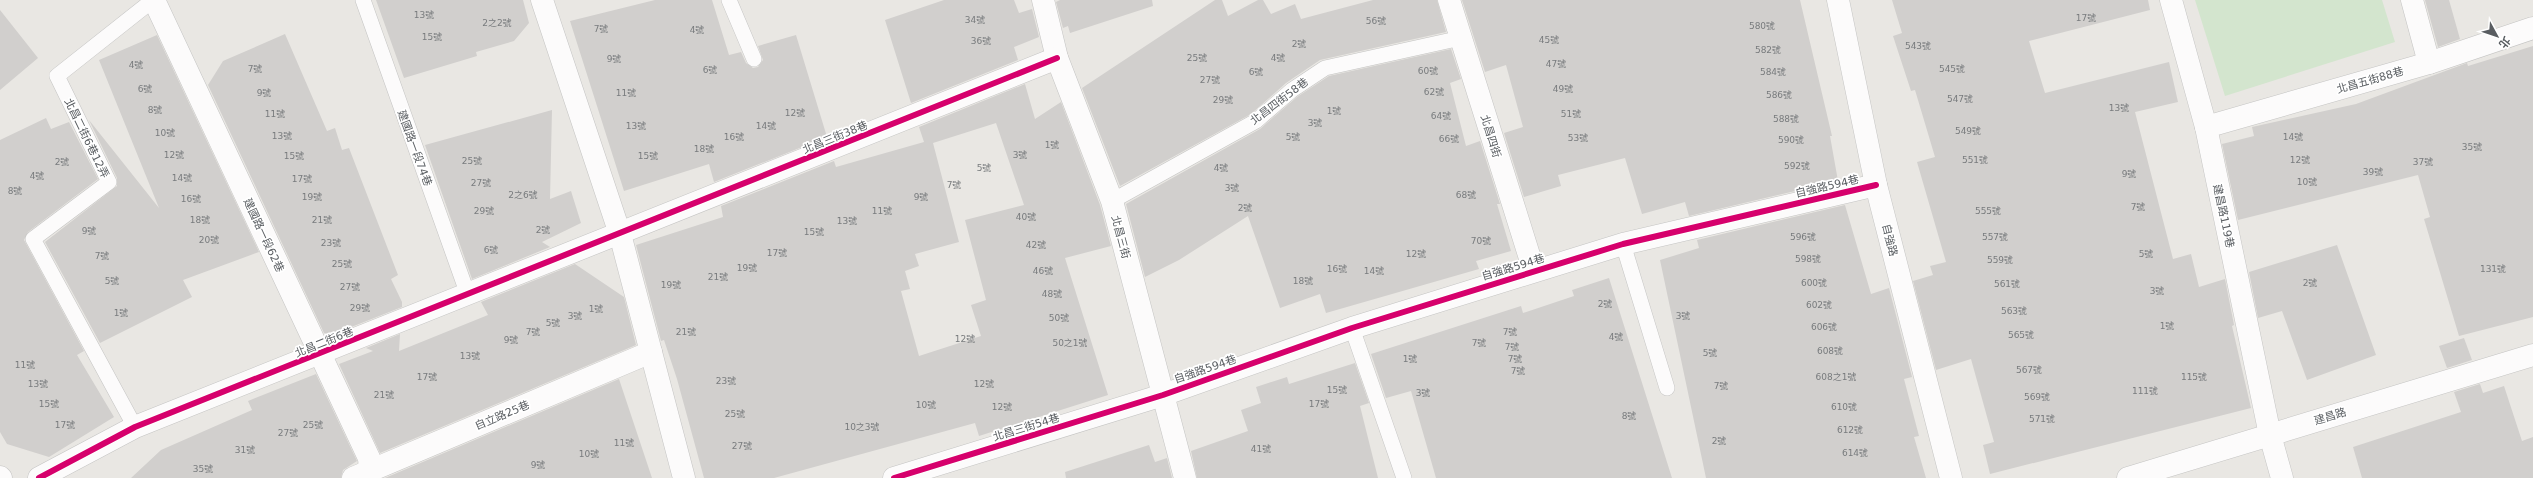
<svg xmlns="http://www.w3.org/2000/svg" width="2533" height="478" viewBox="0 0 2533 478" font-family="'DejaVu Sans','Noto Sans TC',sans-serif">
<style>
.green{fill:#d3e5ce}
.building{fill:#d1cfcd;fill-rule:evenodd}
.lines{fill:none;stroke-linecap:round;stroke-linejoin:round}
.service-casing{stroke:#c4c4c3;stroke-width:16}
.minor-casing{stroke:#c4c4c3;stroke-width:23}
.tertiary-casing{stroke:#c4c4c3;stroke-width:23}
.service{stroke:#fcfbfb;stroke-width:15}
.minor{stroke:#fcfbfb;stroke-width:22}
.tertiary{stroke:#fcfbfb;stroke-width:22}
.cycleway-casing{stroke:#fff;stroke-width:8}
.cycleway{stroke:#d6006c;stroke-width:6}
.labels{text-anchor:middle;stroke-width:3.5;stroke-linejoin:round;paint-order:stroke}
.number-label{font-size:9px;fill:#787b7d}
.street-label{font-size:11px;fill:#595d61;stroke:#fff}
</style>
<rect width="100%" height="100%" fill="#e9e7e3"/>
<path class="green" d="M2195 0H2382L2395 42 2225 96Z"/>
<g class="building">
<path d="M376 0H523L529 23 514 41 476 52 477 56 404 78Z"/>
<path d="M655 0H712L729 55 741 52 746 63 753 68 758 67 763 60 758 46 796 35 827 137 714 182 709 164 624 191 570 21Z"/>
<path d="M944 0H1014L1019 13 1032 9 1039 37 1014 47 1018 60 911 103 885 20Z"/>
<path d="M1060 0H1152L1153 6 1070 33 1068 26 1063 28 1056 2Z"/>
<path d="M1215 0H1222L1228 16 1258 0H1263L1271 14 1295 4 1301 19 1373 0H1437L1446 32 1320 60 1286 83 1251 114 1120 186 1082 88Z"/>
<path d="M1462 0H1800L1832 136H1830L1838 181 1689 216 1685 202 1642 214 1625 158 1558 175 1561 186 1524 197 1504 133 1523 127 1506 65 1485 72Z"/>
<path d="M1892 0H2148L2150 10 2029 41 2045 93 2169 62 2178 102 2135 112 2173 259 2191 254 2199 287 2225 279 2234 325 2232 326 2251 408 1990 474 1983 445 1994 442 1971 359 1936 370 1913 281 1933 275 1930 266 1946 262 1917 162 1935 157 1915 90 1911 91 1893 36 1902 33Z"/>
<path d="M2425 0H2449L2460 39 2438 47Z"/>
<path d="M0 10 38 58 0 90Z"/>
<path d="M285 34 327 131 335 128 342 150 349 148 398 275 391 279 402 302V307L331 335 324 333 208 85 223 61Z"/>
<path d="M157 35 259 252 183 280 192 297 100 343 45 242 117 186V178L89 120 159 208 99 60Z"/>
<path d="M2533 46V317L2459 336 2424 219 2430 217 2418 175 2238 220 2222 144 2254 136 2252 127 2356 104 2467 63 2468 66Z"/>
<path d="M1451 49 1461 79 1450 83 1466 146 1480 141 1500 204H1497L1511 251 1476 261 1479 269 1326 313 1320 294 1280 308 1248 216 1179 260 1145 277 1126 204 1260 129 1297 97 1329 76Z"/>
<path d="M1025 84 1035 119 1061 102 1100 205 1111 246 1065 258 1108 395 979 436 975 423 774 478H704L677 379 664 340 661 341 636 245 723 217 721 206 834 161 836 167 924 142 919 127ZM996 123 1024 205 965 220 986 300 971 305 981 336 919 356 901 291 910 289 905 271 919 266 915 254 959 242 933 143Z"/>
<path d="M552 110 550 199 571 191 581 223 542 242 550 247 472 279 425 145Z"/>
<path d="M46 118 51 129 69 122 98 179 28 232 24 240 84 351 77 355 114 417 49 457 7 444 0 432V140Z"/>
<path d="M1845 205 1871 294 1889 288 1912 377 1904 379 1919 436 1914 437 1926 478H1706L1660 260 1699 248 1697 240Z"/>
<path d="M2337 245 2376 355 2307 380 2282 311 2258 318 2249 272Z"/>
<path d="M575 264 624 297 636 345 380 453 339 364 373 351 366 348 400 334 399 351 488 315 481 302Z"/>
<path d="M1609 278 1672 478H1436L1411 391 1386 398 1371 354 1521 306 1523 313 1574 296 1572 290Z"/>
<path d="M2464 338 2472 360 2447 368 2439 346Z"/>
<path d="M1355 363 1369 403 1360 406 1378 478H1197L1191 451 1248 431 1241 410 1261 403 1256 387 1287 377 1289 384Z"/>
<path d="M316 374 357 461 343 470 341 478H131L161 450 252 410 248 401Z"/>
<path d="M619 379 652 478H385Z"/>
<path d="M2480 384 2483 393 2504 386 2522 441 2533 437V478H2362L2353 447 2461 412 2454 392Z"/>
<path d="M1149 445 1155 462 1167 458 1172 478H1066L1065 472Z"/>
</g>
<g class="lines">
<defs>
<g id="service">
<path d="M363 0 468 295"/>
<path d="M729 0 754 59"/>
<path d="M1112 201 1256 121 1292 90 1325 68 1461 38"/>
<path d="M1623 244 1667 388"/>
<path d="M1352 328 1404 478"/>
<path d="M135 427 33 239 109 182 57 76 153 0"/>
</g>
<g id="minor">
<path d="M154 0 369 458 370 471"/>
<path d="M542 0 620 234 684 478"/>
<path d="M1043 0 1057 58 1112 201 1185 478"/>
<path d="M1449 0 1534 271"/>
<path d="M2171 0 2206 127 2270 435 2282 478"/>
<path d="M2412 0 2429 63"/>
<path d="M2206 127 2429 63 2533 28"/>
<path d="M0 477 1 478"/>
<path d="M39 478 135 427 1057 58"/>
<path d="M353 478 651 352"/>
<path d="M894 478 1163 395 1352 328 1623 244 1876 185"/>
<path d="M2128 478 2533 355"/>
</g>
<path id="tertiary" d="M1838 0 1876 185 1951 478"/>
</defs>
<use href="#service" class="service-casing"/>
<use href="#minor" class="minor-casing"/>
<use href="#tertiary" class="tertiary-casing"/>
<use href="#service" class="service"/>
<use href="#minor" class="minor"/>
<use href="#tertiary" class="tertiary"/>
<defs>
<g id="cycleway">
<path d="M39 478 135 427 1057 58"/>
<path d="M894 478 1163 395 1352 328 1623 244 1876 185"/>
</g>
</defs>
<use href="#cycleway" class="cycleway-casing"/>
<use href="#cycleway" class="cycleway"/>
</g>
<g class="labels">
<g class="number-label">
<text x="424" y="18">13號</text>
<text x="2086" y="21">17號</text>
<text x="975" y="23">34號</text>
<text x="1376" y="24">56號</text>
<text x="497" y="26">2之2號</text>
<text x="1762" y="29">580號</text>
<text x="601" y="32">7號</text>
<text x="697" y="33">4號</text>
<text x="432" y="40">15號</text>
<text x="1549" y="43">45號</text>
<text x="981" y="44">36號</text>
<text x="1299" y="47">2號</text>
<text x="1918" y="49">543號</text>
<text x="1768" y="53">582號</text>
<text x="1197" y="61">25號</text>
<text x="1278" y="61">4號</text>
<text x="614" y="62">9號</text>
<text x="1556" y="67">47號</text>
<text x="136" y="68">4號</text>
<text x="255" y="72">7號</text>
<text x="1952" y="72">545號</text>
<text x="710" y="73">6號</text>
<text x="1428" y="74">60號</text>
<text x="1256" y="75">6號</text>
<text x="1773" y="75">584號</text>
<text x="1210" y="83">27號</text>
<text x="145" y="92">6號</text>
<text x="1563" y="92">49號</text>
<text x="1434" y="95">62號</text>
<text x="264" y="96">9號</text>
<text x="626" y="96">11號</text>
<text x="1779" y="98">586號</text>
<text x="1960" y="102">547號</text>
<text x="1223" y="103">29號</text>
<text x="2119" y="111">13號</text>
<text x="155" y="113">8號</text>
<text x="1334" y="114">1號</text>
<text x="795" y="116">12號</text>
<text x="275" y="117">11號</text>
<text x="1571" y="117">51號</text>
<text x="1441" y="119">64號</text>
<text x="1786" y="122">588號</text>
<text x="1315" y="126">3號</text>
<text x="636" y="129">13號</text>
<text x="766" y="129">14號</text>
<text x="1968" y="134">549號</text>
<text x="165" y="136">10號</text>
<text x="282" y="139">13號</text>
<text x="734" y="140">16號</text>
<text x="1293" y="140">5號</text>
<text x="2293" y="140">14號</text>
<text x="1578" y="141">53號</text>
<text x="1449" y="142">66號</text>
<text x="1791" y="143">590號</text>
<text x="1052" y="148">1號</text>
<text x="2472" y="150">35號</text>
<text x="704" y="152">18號</text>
<text x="174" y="158">12號</text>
<text x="1020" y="158">3號</text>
<text x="294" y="159">15號</text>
<text x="648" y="159">15號</text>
<text x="1975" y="163">551號</text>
<text x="2300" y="163">12號</text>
<text x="472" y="164">25號</text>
<text x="62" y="165">2號</text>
<text x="2423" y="165">37號</text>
<text x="1797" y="169">592號</text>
<text x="984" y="171">5號</text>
<text x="1221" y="171">4號</text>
<text x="2373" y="175">39號</text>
<text x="2129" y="177">9號</text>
<text x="37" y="179">4號</text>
<text x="182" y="181">14號</text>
<text x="302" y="182">17號</text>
<text x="2307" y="185">10號</text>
<text x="481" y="186">27號</text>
<text x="954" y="188">7號</text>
<text x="1232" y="191">3號</text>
<text x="15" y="194">8號</text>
<text x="523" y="198">2之6號</text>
<text x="1466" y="198">68號</text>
<text x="312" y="200">19號</text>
<text x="921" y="200">9號</text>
<text x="191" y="202">16號</text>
<text x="2138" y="210">7號</text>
<text x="1245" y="211">2號</text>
<text x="484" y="214">29號</text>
<text x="882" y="214">11號</text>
<text x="1988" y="214">555號</text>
<text x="1026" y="220">40號</text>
<text x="200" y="223">18號</text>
<text x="322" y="223">21號</text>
<text x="847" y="224">13號</text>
<text x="543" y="233">2號</text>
<text x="89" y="234">9號</text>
<text x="814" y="235">15號</text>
<text x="1803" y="240">596號</text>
<text x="1995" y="240">557號</text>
<text x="209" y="243">20號</text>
<text x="1481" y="244">70號</text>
<text x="331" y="246">23號</text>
<text x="1036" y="248">42號</text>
<text x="491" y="253">6號</text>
<text x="777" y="256">17號</text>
<text x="1416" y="257">12號</text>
<text x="2146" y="257">5號</text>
<text x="102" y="259">7號</text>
<text x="1808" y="262">598號</text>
<text x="2000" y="263">559號</text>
<text x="342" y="267">25號</text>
<text x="747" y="271">19號</text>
<text x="1337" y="272">16號</text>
<text x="2493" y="272">131號</text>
<text x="1043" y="274">46號</text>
<text x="1374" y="274">14號</text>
<text x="718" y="280">21號</text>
<text x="112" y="284">5號</text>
<text x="1303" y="284">18號</text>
<text x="1814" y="286">600號</text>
<text x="2310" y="286">2號</text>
<text x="2007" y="287">561號</text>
<text x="671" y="288">19號</text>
<text x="350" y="290">27號</text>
<text x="2157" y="294">3號</text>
<text x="1052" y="297">48號</text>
<text x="1605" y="307">2號</text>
<text x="1819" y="308">602號</text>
<text x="360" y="311">29號</text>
<text x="596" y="312">1號</text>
<text x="2014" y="314">563號</text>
<text x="121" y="316">1號</text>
<text x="575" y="319">3號</text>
<text x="1683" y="319">3號</text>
<text x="1059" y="321">50號</text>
<text x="553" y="326">5號</text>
<text x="2167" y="329">1號</text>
<text x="1824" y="330">606號</text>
<text x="533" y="335">7號</text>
<text x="686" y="335">21號</text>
<text x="1510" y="335">7號</text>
<text x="2021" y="338">565號</text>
<text x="1616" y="340">4號</text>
<text x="965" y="342">12號</text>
<text x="511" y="343">9號</text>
<text x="1070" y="346">50之1號</text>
<text x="1479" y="346">7號</text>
<text x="1512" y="350">7號</text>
<text x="1830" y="354">608號</text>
<text x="1710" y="356">5號</text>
<text x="470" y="359">13號</text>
<text x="1410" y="362">1號</text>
<text x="1515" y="362">7號</text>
<text x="25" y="368">11號</text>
<text x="2029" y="373">567號</text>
<text x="1518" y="374">7號</text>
<text x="427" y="380">17號</text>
<text x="1836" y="380">608之1號</text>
<text x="2194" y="380">115號</text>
<text x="726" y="384">23號</text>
<text x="38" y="387">13號</text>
<text x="984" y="387">12號</text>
<text x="1721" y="389">7號</text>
<text x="1337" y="393">15號</text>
<text x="2145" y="394">111號</text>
<text x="1423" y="396">3號</text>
<text x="384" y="398">21號</text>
<text x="2037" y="400">569號</text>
<text x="49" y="407">15號</text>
<text x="1319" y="407">17號</text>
<text x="926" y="408">10號</text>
<text x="1002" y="410">12號</text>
<text x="1844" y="410">610號</text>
<text x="735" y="417">25號</text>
<text x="1629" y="419">8號</text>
<text x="2042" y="422">571號</text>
<text x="65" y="428">17號</text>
<text x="313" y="428">25號</text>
<text x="862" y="430">10之3號</text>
<text x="1850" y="433">612號</text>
<text x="288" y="436">27號</text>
<text x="1719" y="444">2號</text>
<text x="624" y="446">11號</text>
<text x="742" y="449">27號</text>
<text x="1261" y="452">41號</text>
<text x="245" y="453">31號</text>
<text x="1855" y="456">614號</text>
<text x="589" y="457">10號</text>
<text x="538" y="468">9號</text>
<text x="203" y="472">35號</text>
</g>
<g class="street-label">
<text transform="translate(2370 80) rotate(-16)" y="4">北昌五街88巷</text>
<text transform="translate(1279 101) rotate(-37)" y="4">北昌四街58巷</text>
<text transform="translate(1491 136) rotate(73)" y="4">北昌四街</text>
<text transform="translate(835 137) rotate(-22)" y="4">北昌三街38巷</text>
<text transform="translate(87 138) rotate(64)" y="4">北昌二街6巷12弄</text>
<text transform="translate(415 148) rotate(70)" y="4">建國路一段74巷</text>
<text transform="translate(1827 186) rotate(-13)" y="4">自強路594巷</text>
<text transform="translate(2224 216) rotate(78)" y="4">建昌路119巷</text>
<text transform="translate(264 235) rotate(65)" y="4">建國路一段62巷</text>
<text transform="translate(1121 237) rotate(75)" y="4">北昌三街</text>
<text transform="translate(1890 240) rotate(76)" y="4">自強路</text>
<text transform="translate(1513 267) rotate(-17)" y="4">自強路594巷</text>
<text transform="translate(324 342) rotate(-22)" y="4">北昌二街6巷</text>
<text transform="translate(1205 369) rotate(-19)" y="4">自強路594巷</text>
<text transform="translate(502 415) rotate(-23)" y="4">自立路25巷</text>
<text transform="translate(2330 416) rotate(-17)" y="4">建昌路</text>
<text transform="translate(1026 427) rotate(-17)" y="4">北昌三街54巷</text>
</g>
</g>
<g transform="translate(2497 36) rotate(130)" stroke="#ffffff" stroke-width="3" paint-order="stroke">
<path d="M0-3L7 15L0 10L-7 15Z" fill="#595d61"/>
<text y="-6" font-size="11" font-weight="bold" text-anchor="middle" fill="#595d61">北</text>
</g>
</svg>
